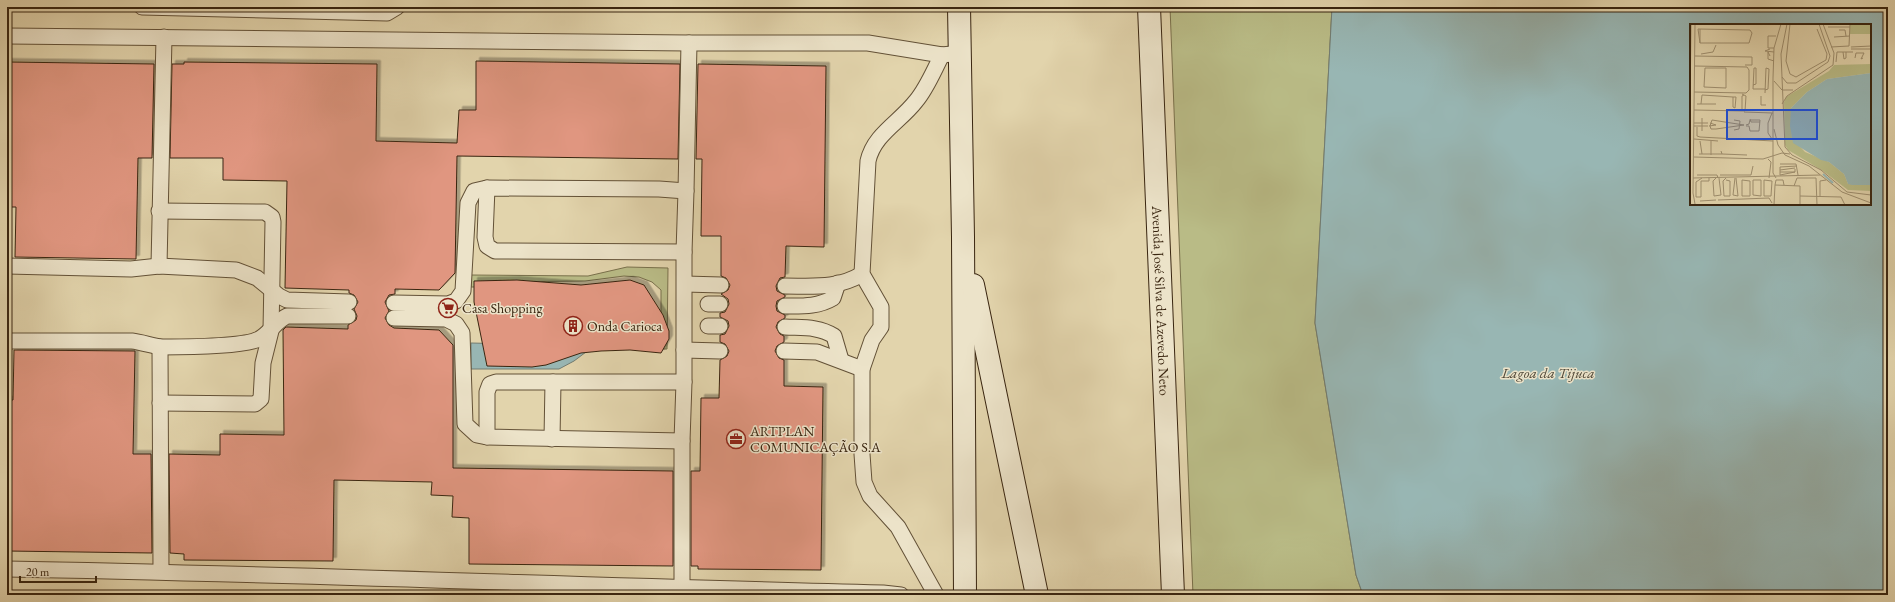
<svg xmlns="http://www.w3.org/2000/svg" width="1895" height="602" viewBox="0 0 1895 602" font-family="'EB Garamond',serif">
<style>
.green{fill:#b9bb86;stroke:#79704b}
.water{fill:#98b6b3;stroke:#727c72;fill-rule:evenodd}
.building{fill:#e09680;stroke:#392510;filter:url(#shadow)}
.lines{fill:none;stroke-linecap:round;stroke-linejoin:round}
.lane-casing{stroke:#635137;stroke-width:17}
.secondary-casing{stroke:#392510;stroke-width:24}
.lane{stroke:#ece3c9;stroke-width:15}
.secondary{stroke:#ece3c9;stroke-width:22}
.labels{text-anchor:middle;stroke-width:3;stroke-linejoin:round;paint-order:stroke}
.street-label{font-size:14px;fill:#392510;stroke:#ece3c9}
.poi-label{font-size:14px;fill:#392510;stroke:#ece3c9;text-anchor:start}
.water-label{font-size:15px;font-style:italic;fill:#514939;stroke:#ece3c9}
.inset-river{fill:none;stroke:#98b6b3;stroke-width:2}
.inset-road{fill:none;stroke:#9e8e6e;stroke-width:1}
.view{fill:#1d4ed8;fill-opacity:0.15;stroke:#1d4ed8;stroke-width:2}
.inset-edge{fill:none;stroke:#392510;stroke-width:2}
</style>
<defs>
<filter id="shadow"><feDropShadow dx="3.5" dy="-3.5" stdDeviation="0" flood-color="#0004"/></filter>
</defs>
<rect width="100%" height="100%" fill="#e2d4ac"/>
<filter id="stains"><feTurbulence type="fractalNoise" baseFrequency=".005" numOctaves="4"/><feColorMatrix values="0 0 0 0 .2 0 0 0 0 .09 0 0 0 0 .02 0 0 0 .5 -.17"/></filter>
<radialGradient id="worn" r=".72"><stop offset=".6" stop-color="#630" stop-opacity="0"/><stop offset="1" stop-color="#630" stop-opacity=".3"/></radialGradient>
<g class="green">
<path d="M1170 7H1332L1315 323 1356 575 1363 595H1193Z"/>
<path d="M627 267 668 268 667 349H661V290L652 282 639 277 624 276 585 281 485 282V287H471V275L588 276Z"/>
</g>
<g class="water">
<path d="M1332 7H1888V595H1363L1356 575 1315 323ZM1691 25H1870V204H1691Z"/>
<path d="M471 343 594 346 574 361 559 369H471Z"/>
</g>
<g class="building">
<path d="M476 61 680 64 678 159 457 156 455 273 439 290 395 289V294L389 295 385 302 389 311 385 318 389 325 394 328 439 330 453 345V468L673 471V566L469 564V518L452 517 453 496 431 495 432 482 334 480 333 561 184 560V554L170 553 169 454 220 455V434L284 435 283 330 286 327 348 329V325L356 320 357 316 354 309 358 302 354 295 349 293V290L285 288 287 181 223 180V158H170L172 64H184V62L377 64 376 141 457 143 459 110H476Z"/>
<path d="M7 62 154 64 152 158H138L136 259 15 257 16 207H7Z"/>
<path d="M698 64 826 66 824 247 786 246 785 277 780 278 776 286 777 291 785 295V297L777 301 776 306 777 311 785 315V318L778 322 776 327 780 334 784 336V342L777 346 775 351 779 358 784 360V386L823 387 821 570 698 569V566H691V471H700L701 398H719L720 360 727 356 729 351 725 344 720 342V335L725 334 729 326 728 321 720 317V313L725 312 729 304 728 299 721 294 728 290 730 285 726 278 721 276V236H701L702 159H696Z"/>
<path d="M517 280 581 285 630 280 644 285 663 315 669 331V339L661 353 630 350 601 351 581 353 546 365 532 367 487 366 474 302V281Z"/>
<path d="M14 350 135 351 133 454H151L152 553 7 551V400H13Z"/>
</g>
<g class="lines">
<defs>
<g id="lane">
<path d="M142 7 387 13 397 7"/>
<path d="M7 36 689 43H868L942 55 961 53"/>
<path d="M487 188 485 237 487 246 495 251 684 252"/>
<path d="M686 191 689 43"/>
<path d="M159 211 265 212 272 217 273 222 271 331 263 363 261 399 255 404 160 403"/>
<path d="M7 266 131 269 159 266 236 270 257 278 279 296 287 300 349 302"/>
<path d="M159 266 164 37"/>
<path d="M685 284 721 285"/>
<path d="M785 286C814 286 837 289 862 274"/>
<path d="M708 304H720"/>
<path d="M785 306C802 306 818 307 833 298L838 283"/>
<path d="M394 318 446 319 456 324 462 333 465 424 477 435 487 437 682 441 684 382V252L686 191 659 189 487 188 474 191 468 203 463 291 456 301 448 304 394 303"/>
<path d="M708 326H720"/>
<path d="M785 327C802 328 818 326 834 336L841 360"/>
<path d="M7 341H132C141 342 153 346 161 347 181 347 243 347 259 339 270 333 276 321 287 316H348"/>
<path d="M160 347 161 571"/>
<path d="M684 350 720 351"/>
<path d="M784 351 817 352 862 369"/>
<path d="M487 437V392L490 384 496 382H684"/>
<path d="M552 439 553 382"/>
<path d="M682 441V588"/>
<path d="M7 569C299 574 591 586 883 593L901 595"/>
<path d="M936 595 898 527 870 496 864 482 862 454V369L872 340 881 327V307L862 274 868 161C874 134 900 122 916 101 927 88 934 70 942 55"/>
</g>
<g id="secondary">
<path d="M959 7 963 237 965 595"/>
<path id="s1" d="M1149 7 1173 595"/>
<path d="M973 285 1037 595"/>
</g>
</defs>
<use href="#lane" class="lane-casing"/>
<use href="#secondary" class="secondary-casing"/>
<use href="#lane" class="lane"/>
<use href="#secondary" class="secondary"/>
</g>
<defs>
<symbol id="supermarket-ring" viewBox="-11 -11 22 22"><circle r="9.5" fill="#ece3c9" stroke="#8f2418" stroke-width="1.5"/><path d="M-6-5.5h2.5l.6 2H6L4.5 2H-2.5L-4.4-4H-6ZM-1.5 3.2a1.3 1.3 0 1 0 .1 0ZM3 3.2a1.3 1.3 0 1 0 .1 0Z" fill="#8f2418"/></symbol>
<symbol id="building-ring" viewBox="-11 -11 22 22"><circle r="9.5" fill="#ece3c9" stroke="#8f2418" stroke-width="1.5"/><path d="M-4-6H4V6H1V3H-1V6H-4ZM-2.5-4.3h1.7v1.8h-1.7ZM.8-4.3h1.7v1.8H.8ZM-2.5-1h1.7V.8h-1.7ZM.8-1h1.7V.8H.8Z" fill="#8f2418"/></symbol>
<symbol id="office-ring" viewBox="-11 -11 22 22"><circle r="9.5" fill="#ece3c9" stroke="#8f2418" stroke-width="1.5"/><path d="M-6-3h4V-5.5h4V-3h4V5H-6ZM-1-4.5V-3h2v-1.5ZM-6 0V1H6V0Z" fill="#8f2418"/></symbol>
</defs>
<g fill-rule="evenodd">
<use href="#supermarket-ring" x="437" y="297" width="22" height="22"/>
<use href="#building-ring" x="562" y="315" width="22" height="22"/>
<use href="#office-ring" x="725" y="428" width="22" height="22"/>
</g>
<g class="labels">
<g class="street-label">
<text dy="5" stroke="none"><textPath href="#s1" startOffset="294">Avenida José Silva de Azevedo Neto</textPath></text>
</g>
<g class="poi-label">
<text x="462" y="313">Casa Shopping</text>
<text x="587" y="331">Onda Carioca</text>
<text x="750" y="436">ARTPLAN<tspan x="750" dy="16">COMUNICAÇÃO S.A</tspan></text>
</g>
<g class="water-label">
<text x="1548" y="378">Lagoa da Tijuca</text>
</g>
</g>
<g transform="translate(1690 24)">
<rect width="181" height="181" fill="#e2d4ac"/>
<path d="M160 0H181V10H160ZM181 40V49L137 55 117 68 101 84 102 114 115 128 139 138 154 150 158 160 181 161V167L158 166 133 147 98 126 95 121 94 78 96 73 139 47 144 41Z" fill="#b9bb86"/>
<path d="M181 49V161H162L158 160 154 150 139 138 131 136 103 119 100 102 101 84 117 68 137 55Z" fill="#98b6b3"/>
<path class="inset-river" d="M173 52 181 62M152 148 177 98 173 51M133 150 143 159"/>
<path class="inset-road" d="M97 0 91 30 95 123 102 131 131 146 157 168 181 171M100 0 96 37 100 50 106 53 136 36 137 30 127 5M138 3H160M8 5 60 6 62 9 59 19H10ZM149 6H155L156 12M144 13 160 12M10 19V5M159 22 160 0M141 23 159 22M161 23 181 22M84 24H78V12H86M80 25 75 27 84 28M161 25H181M153 28 154 35 156 34V28M11 30 23 28 26 21M5 32 62 33V41H55M80 32 78 28V35L84 37M165 34 166 29H174L171 35 173 34M146 38 147 28H163M15 44H36V64L14 63ZM66 44H64L63 65H75M92 53 97 59H106L138 38 140 32 129 0M84 57 92 66H103M63 61 66 60V44M75 66 78 65 79 45 76 44M4 68 56 69 59 66V46L57 43 5 42M75 69 76 44M71 72V81H76M43 73H46L45 84 43 83ZM7 80H26M11 80 12 71 43 73M92 80 97 72 143 41 144 29 133 0M0 84 1 0M52 85V72L54 71M4 86 55 87 56 72 52 70M54 88 83 89M60 95 61 98H70M44 96 50 97 49 105 44 106M4 99H18M54 101 26 105H21L20 102 22 96 54 101M4 102H18M19 102 26 101 20 99M56 102H59L60 107H69L70 96H60L59 100 56 101M7 103V112L10 113M84 105 88 121 95 131 119 142 152 168 181 179M12 107V94M10 113 83 117M4 115 28 117M82 115 78 109V99L82 89M10 117 12 130M9 130H32L31 127M32 130 57 131M21 131V117M4 133 73 135 92 129 100 130M78 135 81 138 79 154M90 140H106L108 151M90 146 105 144M90 148H105V145M105 148 90 151V143L107 142M7 151H27L28 154M30 151H61L63 142M3 154 130 151M12 154 6 158V173H11V157H19V154M26 154 23 157 24 172 31 171 29 154M36 154 33 157 34 172H40V157L36 156M45 154 43 171 48 172 46 154M86 154 83 149V54L84 24 91 0M52 156 60 157V172H52ZM63 156H71V172L63 171ZM74 156 82 157 81 172H74ZM85 161 86 156H93L94 161M104 162 107 154H126L127 181M110 172 151 173 155 181M130 172V157L136 156M28 176 79 174 82 179M10 177 26 176M5 180 3 169 5 0M84 181 85 161 110 162V181"/>
<path class="view" d="M37 86H127V115H37Z"/>
<rect width="181" height="181" class="inset-edge"/>
</g>
<rect width="1895" height="602" fill="none" stroke="#e2d4ac" stroke-width="24"/>
<rect x="8" y="8" width="1879" height="586" fill="none" stroke="#392510" stroke-width="2"/>
<rect x="12" y="12" width="1871" height="578" fill="none" stroke="#392510"/>
<path d="M20 576v6h76v-6" fill="none" stroke="#392510" stroke-width="2"/>
<text x="26" y="576" font-size="12" fill="#392510" stroke="#ece3c9" stroke-width="3" paint-order="stroke">20 m</text>
<rect width="100%" height="100%" filter="url(#stains)"/>
<rect width="100%" height="100%" fill="url(#worn)"/>
</svg>
